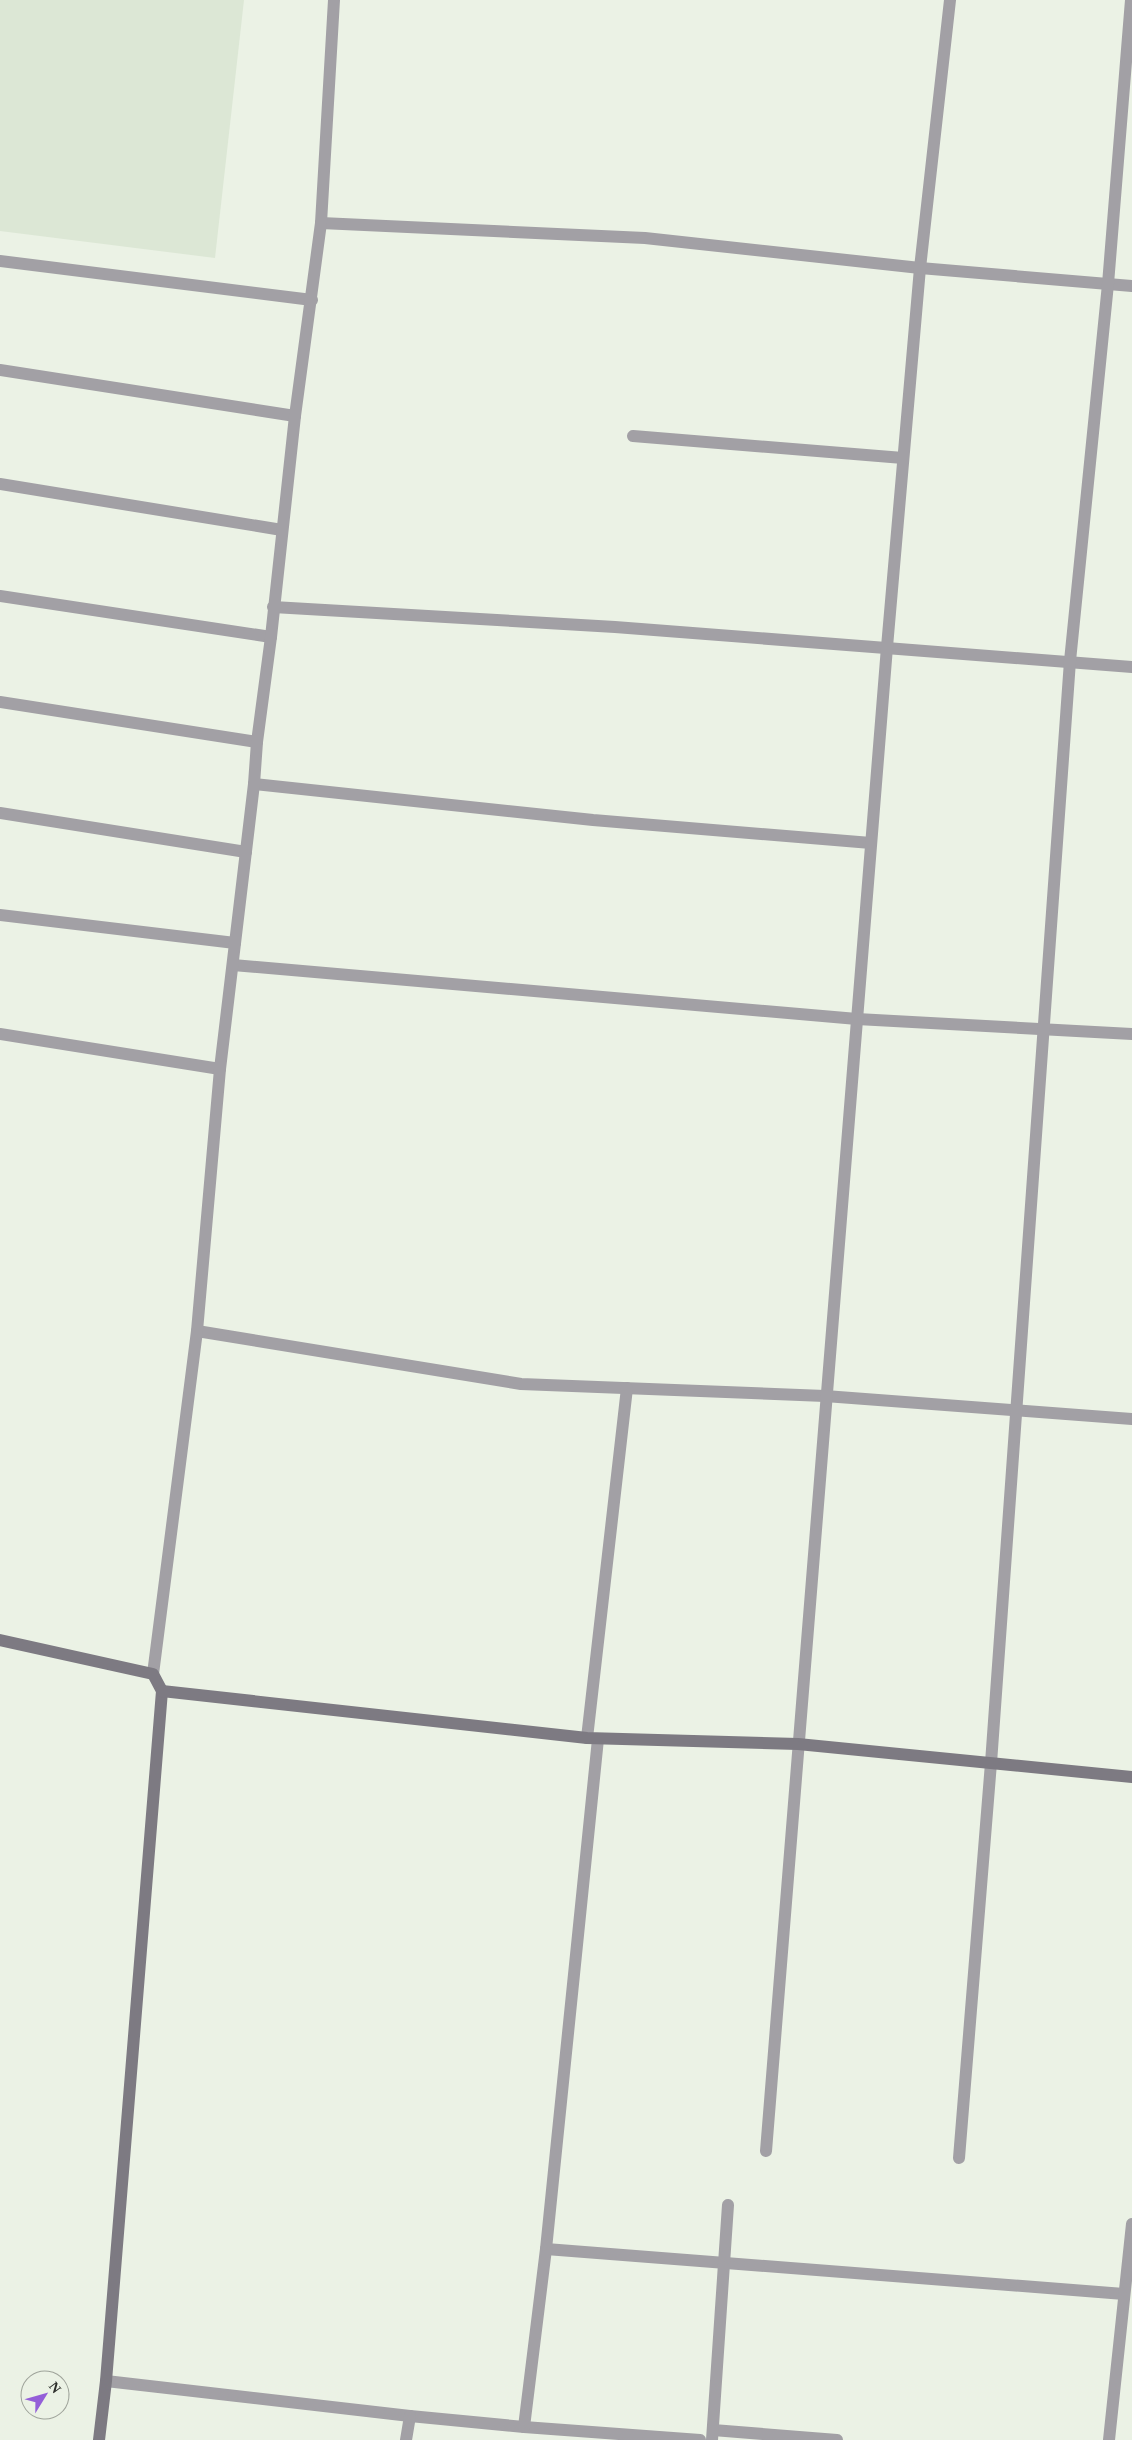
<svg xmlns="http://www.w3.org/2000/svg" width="1132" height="2440" viewBox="0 0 1132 2440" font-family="'Times New Roman',serif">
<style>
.built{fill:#dce7d5}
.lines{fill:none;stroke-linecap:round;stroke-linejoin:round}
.lane{stroke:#a2a0a5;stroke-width:12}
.street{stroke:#a2a0a5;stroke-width:12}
.secondary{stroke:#7d7a82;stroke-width:12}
</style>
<rect width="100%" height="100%" fill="#ebf2e5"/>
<path class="built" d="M0 0H244L215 258 0 231Z"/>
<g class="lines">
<path class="lane" d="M633 436 903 458"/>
<g class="street">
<path d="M321 223 645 238 920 268 1132 286"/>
<path d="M0 261 312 300"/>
<path d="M0 370 295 416"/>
<path d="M0 484 282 530"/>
<path d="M0 596 271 637"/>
<path d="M273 607 615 627 1132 667"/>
<path d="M0 702 257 742"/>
<path d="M254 784 593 820 871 843"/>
<path d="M0 813 246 852"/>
<path d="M0 915 235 943"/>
<path d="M233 965 857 1019 1132 1034"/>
<path d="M0 1034 220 1069"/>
<path d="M197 1331 521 1384 825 1396 1132 1419"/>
<path d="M153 1674 197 1331 220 1069 254 784 257 742 271 637 295 416 321 223 334 0"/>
<path d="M587 1738 627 1388"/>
<path d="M766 2151 887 647 920 268 950 0"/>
<path d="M959 2158 991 1763 1070 661 1108 284 1131 0"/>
<path d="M546 2249 1124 2294"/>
<path d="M106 2381 410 2416 524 2427 700 2440"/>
<path d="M524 2427 546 2249 598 1739"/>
<path d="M713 2430 837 2440"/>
<path d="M406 2440 410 2416"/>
<path d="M712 2440 728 2205"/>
<path d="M1109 2440 1132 2224"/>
</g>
<g class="secondary">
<path d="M0 1640 153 1674 162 1691 106 2381 99 2440"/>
<path d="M162 1691 587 1738 798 1744 1132 1777"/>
</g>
</g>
<g transform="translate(45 2395) rotate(53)"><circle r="24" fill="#ebf2e5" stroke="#9fa49b"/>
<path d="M0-4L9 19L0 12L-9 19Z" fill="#945fd8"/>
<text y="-8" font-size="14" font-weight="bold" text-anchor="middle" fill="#2d2f2b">N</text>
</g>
</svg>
